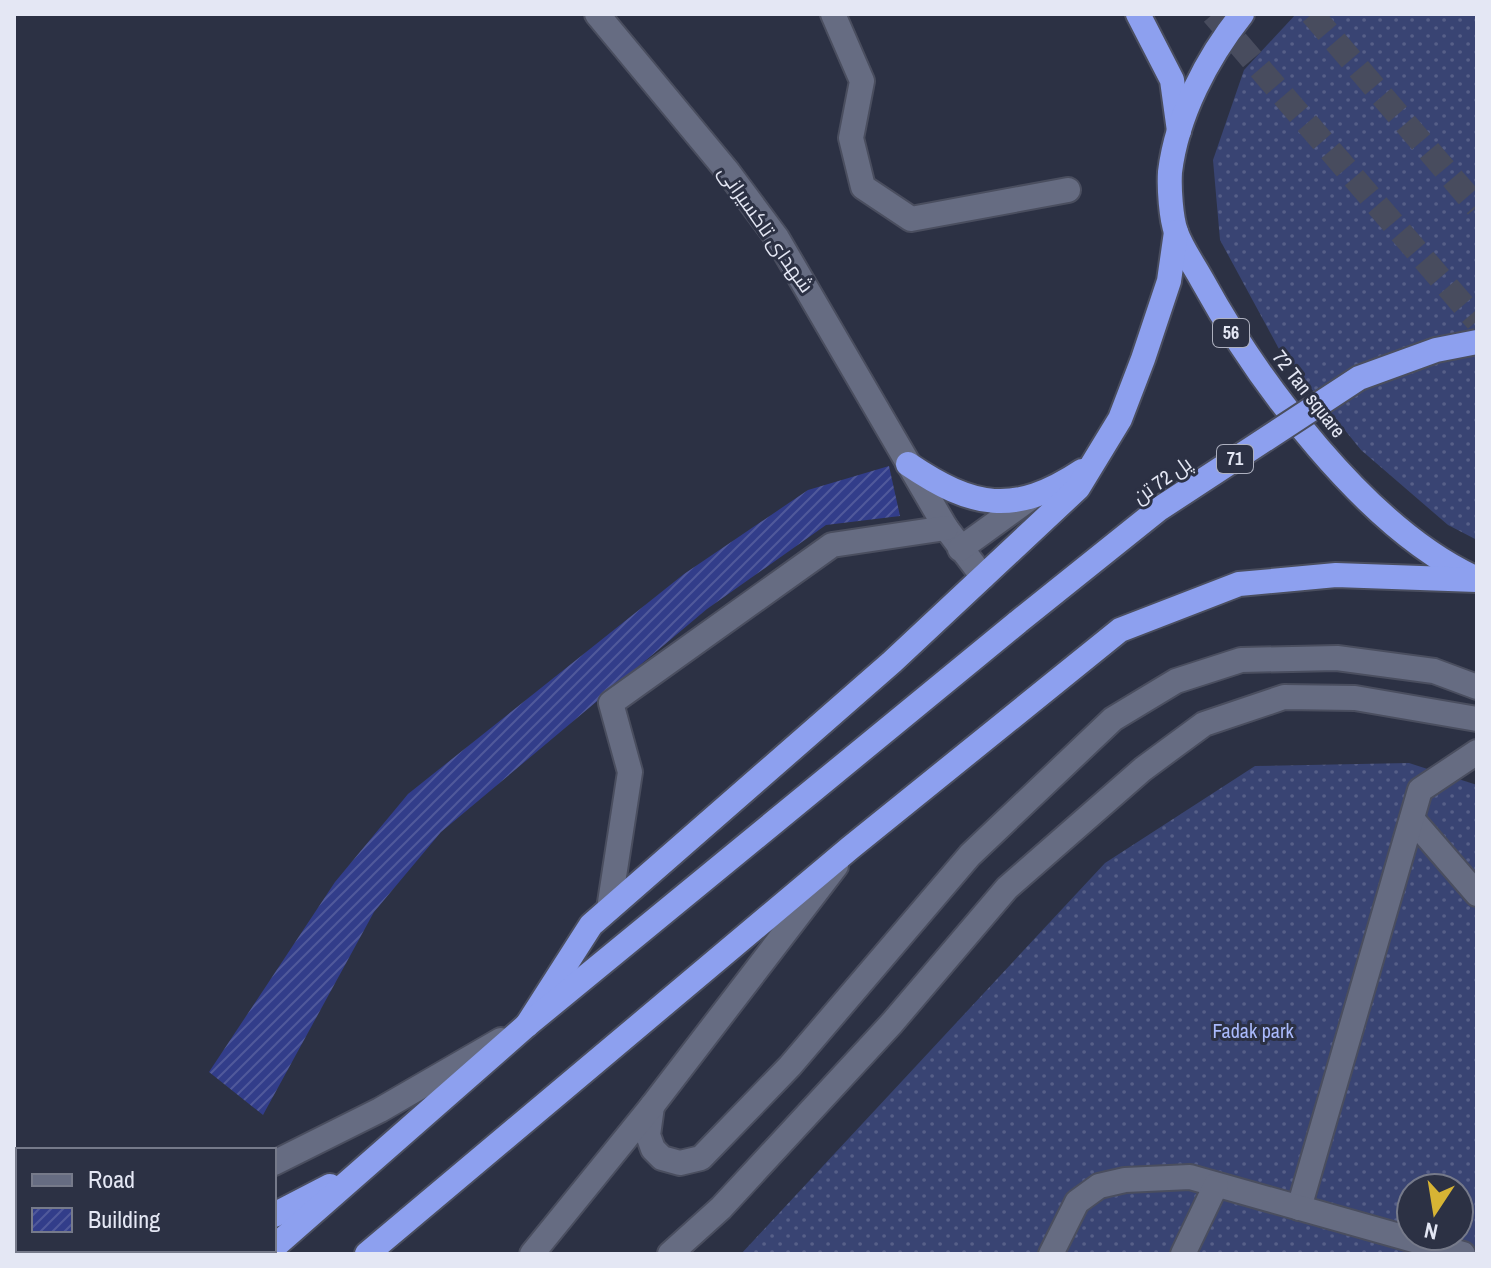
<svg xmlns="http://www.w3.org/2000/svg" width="1491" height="1268" viewBox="0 0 1491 1268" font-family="'Archivo Narrow',Cairo,sans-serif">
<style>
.grass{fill:url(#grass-dots);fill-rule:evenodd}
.building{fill:url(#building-hatch)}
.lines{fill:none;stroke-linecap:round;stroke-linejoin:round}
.highway-tunnel{stroke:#484c5e;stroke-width:24;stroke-dasharray:24 12;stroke-linecap:butt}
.minor-casing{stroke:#4a4e5f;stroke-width:28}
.highway-casing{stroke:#4a4e5f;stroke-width:28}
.minor{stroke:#666c82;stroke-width:24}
.highway{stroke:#8da0ef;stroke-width:24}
.highway-bridge-casing{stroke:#4a4e5f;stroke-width:28;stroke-linecap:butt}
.highway-bridge{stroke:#8da0ef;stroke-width:24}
.labels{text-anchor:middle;stroke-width:6;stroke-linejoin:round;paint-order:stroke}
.shield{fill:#2c3144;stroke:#adb0bf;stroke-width:2}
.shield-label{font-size:18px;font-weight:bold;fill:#e4e7f4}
.street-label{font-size:20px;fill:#e4e7f4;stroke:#2c3144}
.park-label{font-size:20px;fill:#aabafc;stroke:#2c3144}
</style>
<defs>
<pattern id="grass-dots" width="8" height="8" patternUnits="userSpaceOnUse" patternTransform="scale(2)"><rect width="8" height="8" fill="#394473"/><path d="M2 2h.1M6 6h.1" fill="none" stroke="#565f88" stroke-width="1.8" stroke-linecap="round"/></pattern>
<pattern id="building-hatch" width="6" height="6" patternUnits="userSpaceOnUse" patternTransform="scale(2)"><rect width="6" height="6" fill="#323d8a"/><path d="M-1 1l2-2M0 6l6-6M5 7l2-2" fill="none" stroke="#50599b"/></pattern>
</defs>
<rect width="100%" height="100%" fill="#2c3144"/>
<g class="grass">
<path d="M1296 14H1477V540L1448 525 1361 450 1279 349 1220 240 1213 160 1244 70Z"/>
<path d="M1409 763 1477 785V1254H741L1105 863 1255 766ZM1411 1188H1459V1236H1411Z"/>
</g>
<path class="building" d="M889 466 900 516 826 525 707 609 441 832 374 912 263 1115 209 1072 335 882 408 794 684 574 808 490Z"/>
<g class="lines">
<g class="highway-tunnel">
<path d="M1213 14 1477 321"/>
<path d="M1312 14 1477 207"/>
</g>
<defs>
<g id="minor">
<path d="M597 14 728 172 777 238 946 528 983 577"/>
<path d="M833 14 862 81 851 138 863 187 911 219 1068 190"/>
<path d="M960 549 1029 499"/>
<path d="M1412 819 1477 894"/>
<path d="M609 909 630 772 611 703 832 545 946 528"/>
<path d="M652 1106 648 1135 653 1149 662 1158 680 1163 701 1158 790 1066 970 855 1113 719 1176 681 1241 660 1337 658 1434 671 1477 687"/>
<path d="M274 1163 380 1110 501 1040"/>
<path d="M1299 1208 1420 790 1477 752"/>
<path d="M14 1251 18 1249"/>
<path d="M532 1254 652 1106 836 866"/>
<path d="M670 1254 721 1208 892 1023 1007 888 1143 769 1204 724 1284 697 1355 698 1477 719"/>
<path d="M1051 1254 1077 1202 1099 1186 1125 1180 1190 1177 1463 1254"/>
<path d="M1183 1254 1216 1185"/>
</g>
<g id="highway">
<path d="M1138 14 1172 80 1179 131"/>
<path d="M1242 14C1207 58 1177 115 1170 172 1169 188 1171 218 1176 232 1182 249 1194 265 1202 280 1258 382 1366 527 1473 577"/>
<path d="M908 464C973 508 1014 516 1082 471"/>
<path d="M527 1025 591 925 892 662 1078 488 1120 419 1143 359 1169 281 1176 232"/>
<path d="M274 1215 330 1186"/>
<path d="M274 1247 527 1025 1018 622"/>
<path d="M200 1254 208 1250"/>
<path d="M367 1254 850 848 1120 630 1239 584 1336 575 1477 580"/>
</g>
</defs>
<use href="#minor" class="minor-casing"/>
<use href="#highway" class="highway-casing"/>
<use href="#minor" class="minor"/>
<use href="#highway" class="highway"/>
<defs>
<path id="highway-bridge" d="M1018 622 1159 509 1359 378 1436 350 1477 342"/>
</defs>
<use href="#highway-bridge" class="highway-bridge-casing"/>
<use href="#highway-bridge" class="highway-bridge"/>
</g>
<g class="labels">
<g class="shield">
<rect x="1213" y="319" width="36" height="28" rx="6"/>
<rect x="1217" y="445" width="36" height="28" rx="6"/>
</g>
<g class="shield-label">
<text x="1231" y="339">56</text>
<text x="1235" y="465">71</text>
</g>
<g class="street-label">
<text transform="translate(766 229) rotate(55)" y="7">شهدای تاکسیرانی</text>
<text transform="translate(1309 394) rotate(52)" y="7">72 Tan square</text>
<text transform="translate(1162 480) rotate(-35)" y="7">پل 72 تن</text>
</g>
<g class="park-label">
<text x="1253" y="1038">Fadak park</text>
</g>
</g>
<rect width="1491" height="1268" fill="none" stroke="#e4e7f4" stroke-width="32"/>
<rect x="16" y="1148" width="260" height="104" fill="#2c3144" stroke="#767a8a" stroke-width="2"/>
<rect x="32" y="1174" width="40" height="12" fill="#666c82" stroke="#767a8a" stroke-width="2"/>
<text x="88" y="1188" font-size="24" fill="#e4e7f4">Road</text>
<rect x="32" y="1208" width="40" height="24" fill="url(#building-hatch)" stroke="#767a8a" stroke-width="2"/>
<text x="88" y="1228" font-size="24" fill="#e4e7f4">Building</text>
<g transform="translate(1435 1212) rotate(192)"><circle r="38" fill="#2c3144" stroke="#767a8a" stroke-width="2"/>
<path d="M0-6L14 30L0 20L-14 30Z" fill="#d7b434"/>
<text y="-12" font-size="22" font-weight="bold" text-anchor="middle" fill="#e4e7f4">N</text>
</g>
</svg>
